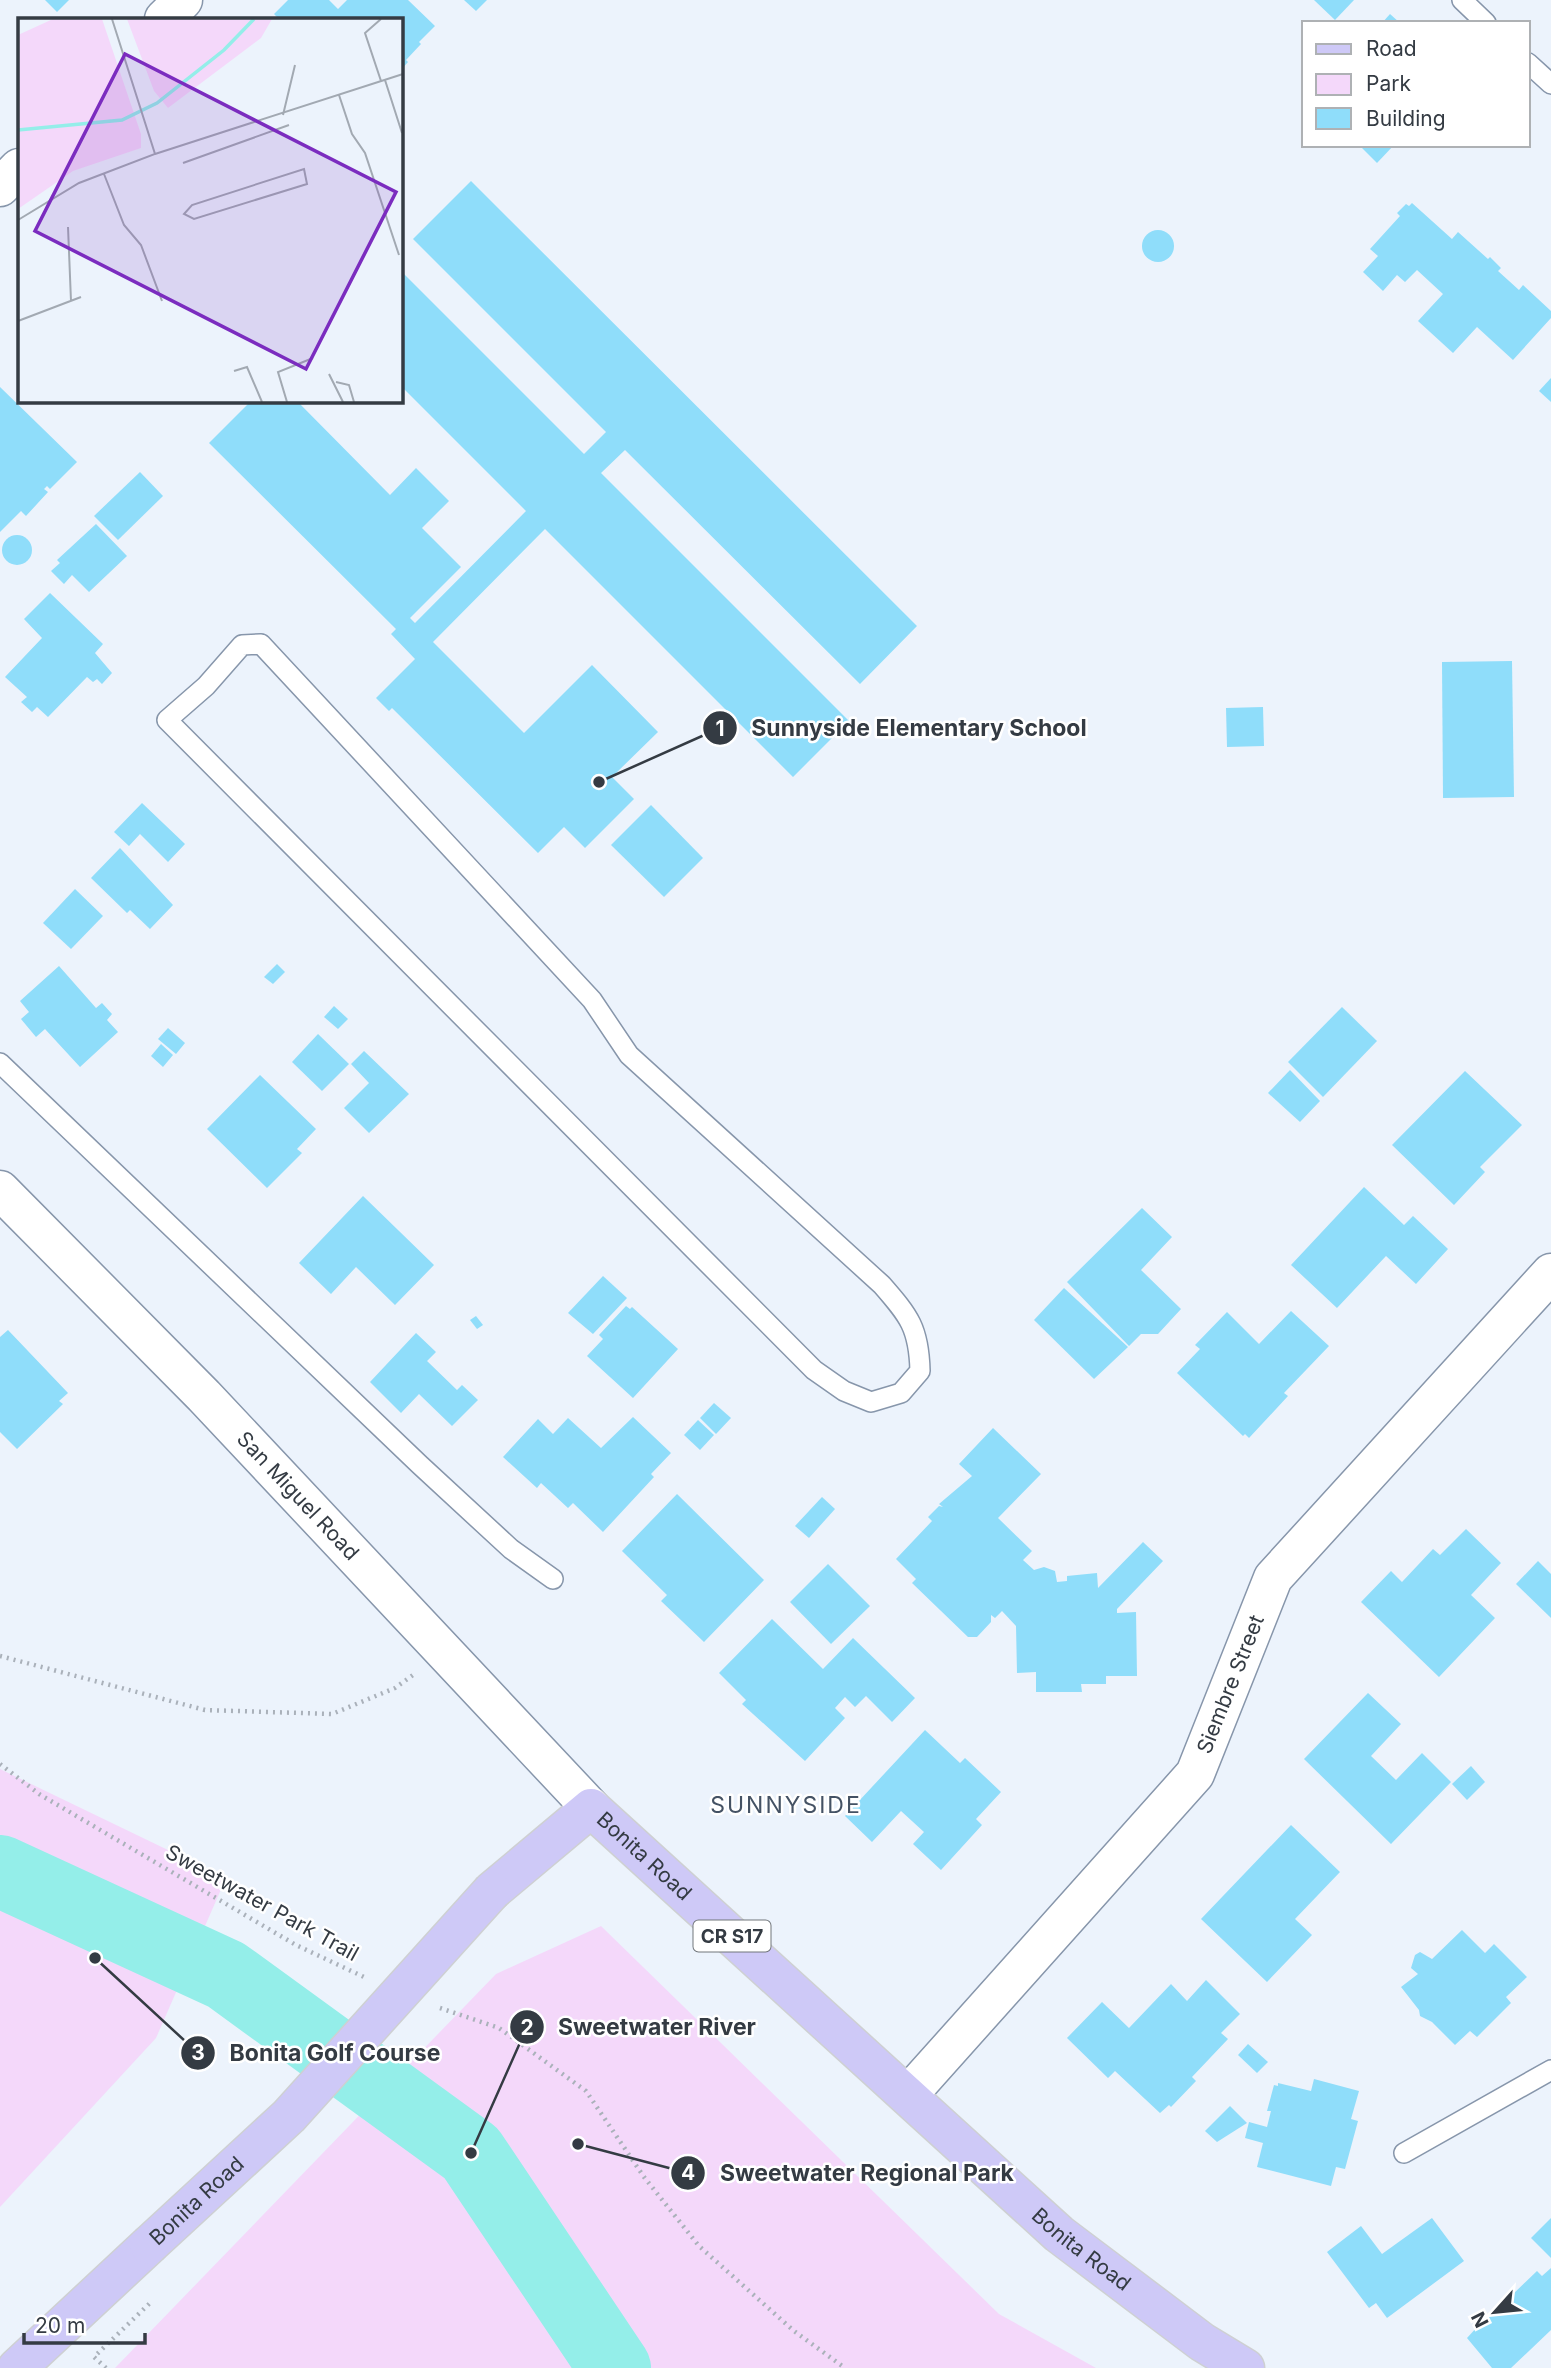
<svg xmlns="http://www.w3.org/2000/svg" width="1551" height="2368" viewBox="0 0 1551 2368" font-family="Inter,sans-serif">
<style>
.green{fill:#f4d8fa}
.water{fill:#94eee9}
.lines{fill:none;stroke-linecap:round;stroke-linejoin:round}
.river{stroke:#94eee9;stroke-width:72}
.building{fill:#8fddfa}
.service-casing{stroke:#8796ab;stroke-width:22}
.minor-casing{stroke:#8796ab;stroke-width:41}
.tertiary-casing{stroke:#8796ab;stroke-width:41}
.primary-casing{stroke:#ced0d2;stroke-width:41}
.path{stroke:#aab1ba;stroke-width:4.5;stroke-dasharray:2 5;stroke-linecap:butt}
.service{stroke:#fff;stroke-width:19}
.minor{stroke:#fff;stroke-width:38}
.tertiary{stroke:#fff;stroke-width:38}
.primary{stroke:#cec9f7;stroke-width:38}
.primary-bridge-casing{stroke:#ced0d2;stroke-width:41;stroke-linecap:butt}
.primary-bridge{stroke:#cec9f7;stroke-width:38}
.labels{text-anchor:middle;stroke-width:5;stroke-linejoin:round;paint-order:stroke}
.shield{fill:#fff;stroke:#71767b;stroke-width:2}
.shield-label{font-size:19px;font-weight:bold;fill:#343b43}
.street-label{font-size:21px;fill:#343b43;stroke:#fff}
.neighbourhood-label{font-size:23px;letter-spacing:2px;fill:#445264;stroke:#fff}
.inset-river{fill:none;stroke:#94eee9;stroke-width:3.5}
.inset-road{fill:none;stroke:#a2a9b2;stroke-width:2}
.view{fill:#7b2cbf;fill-opacity:0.15;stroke:#7b2cbf;stroke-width:3.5}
.inset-edge{fill:none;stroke:#343b43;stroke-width:3.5}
.leader{fill:none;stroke:#343b43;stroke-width:2.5}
.callout-dot{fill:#343b43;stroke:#fff;stroke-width:2.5}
.mark-label{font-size:21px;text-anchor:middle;font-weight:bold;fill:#fff}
.callout-label{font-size:23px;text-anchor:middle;font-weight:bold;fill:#343b43;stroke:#fff;stroke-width:5;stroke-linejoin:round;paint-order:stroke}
</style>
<rect width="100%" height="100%" fill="#ecf3fc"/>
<g class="green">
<path d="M0 1769 226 1878 156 2038 0 2207Z"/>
<path d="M601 1926 999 2314 1096 2368H115L496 1974Z"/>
</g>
<path class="water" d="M0 1883 148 1951 139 1970 0 1906Z"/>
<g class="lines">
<path class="river" d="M0 1871 226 1975 471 2153 615 2368"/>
</g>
<g class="building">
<path d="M45 0H69L57 12Z"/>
<path d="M288 0H329L338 9 347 0H408L435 26 419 42 421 44 406 60 408 62 401 70V19H279L274 14Z"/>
<path d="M464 0H487L476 11Z"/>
<path d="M1314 0H1354L1335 20Z"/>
<path d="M1390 14 1400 23H1382Z"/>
<path d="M1359 145H1394L1377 163Z"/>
<path d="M471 181 917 626 860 684 625 450 601 473 849 721 793 777 545 529 433 642 524 733 592 665 658 732 612 777 634 799 585 848 564 827 538 853 392 708 389 711 376 698 415 659 391 634 396 629 209 443 251 401H297L390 495 416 468 449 501 422 528 461 567 410 618 415 623 526 511 401 386V271L584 454 606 432 413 239Z"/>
<path d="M1412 203 1452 239 1458 232 1488 259 1490 257 1501 268 1498 271 1519 290 1523 285 1551 311V318L1513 360 1477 327 1453 353 1418 321 1443 294 1417 270 1405 282 1397 275 1383 291 1363 272 1378 256 1370 249 1400 216 1397 213 1406 204 1409 206Z"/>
<circle cx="1158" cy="246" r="16"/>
<path d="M1551 378V402L1539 391Z"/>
<path d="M0 387 77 462 50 489 47 486 44 489 48 492 26 516 21 511 0 532Z"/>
<path d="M140 472 163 496 118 540 94 516Z"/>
<path d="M96 524 127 556 89 592 72 575 64 584 51 571 60 563 57 560Z"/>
<circle cx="17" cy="550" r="15"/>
<path d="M50 593 103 644 95 653 112 673 102 684 97 679 93 682 87 677 48 717 37 707 32 712 21 702 27 697 5 677 42 638 24 619Z"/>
<path d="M1512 661 1514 797 1443 798 1442 662Z"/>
<path d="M1263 707 1264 746 1227 747 1226 708Z"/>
<path d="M142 803 185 844 168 862 140 834 129 846 114 832Z"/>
<path d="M651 805 703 858 664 897 611 845Z"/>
<path d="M120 848 173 905 150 929 130 910 127 913 91 878Z"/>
<path d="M75 889 103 916 71 949 43 923Z"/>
<path d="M277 964 285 972 273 984 264 977Z"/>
<path d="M59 966 96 1008 102 1003 112 1014 107 1020 118 1032 80 1067 45 1029 36 1037 21 1019 29 1012 20 1001Z"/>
<path d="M334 1006 348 1019 338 1029 324 1017Z"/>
<path d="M1342 1007 1377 1041 1323 1097 1288 1062Z"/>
<path d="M168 1028 185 1043 176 1054 158 1039Z"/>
<path d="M318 1034 349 1064 322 1091 292 1062Z"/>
<path d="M161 1044 173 1055 163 1067 151 1056Z"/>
<path d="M364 1051 409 1094 369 1133 344 1108 369 1083 351 1064Z"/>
<path d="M1290 1070 1320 1101 1300 1122 1268 1093Z"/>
<path d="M1465 1071 1522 1125 1480 1167 1485 1172 1454 1205 1392 1145Z"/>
<path d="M260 1075 316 1129 297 1149 302 1153 267 1188 207 1129Z"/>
<path d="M1364 1187 1404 1225 1413 1216 1448 1249 1416 1284 1386 1256 1337 1308 1291 1265Z"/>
<path d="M363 1196 434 1265 395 1305 356 1267 331 1294 299 1263Z"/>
<path d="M1142 1208 1172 1237 1141 1270 1181 1309 1158 1334H1141L1129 1346 1067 1282Z"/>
<path d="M603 1276 627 1298 593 1334 568 1313Z"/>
<path d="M1064 1288 1128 1347 1094 1379 1034 1320Z"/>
<path d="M626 1306 630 1309 632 1307 678 1349 633 1398 587 1356 603 1339 599 1335Z"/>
<path d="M1291 1311 1329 1346 1284 1393 1288 1396 1249 1438 1245 1434 1243 1436 1177 1373 1200 1349 1195 1345 1227 1312 1259 1344Z"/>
<path d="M476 1316 483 1325 477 1329 470 1320Z"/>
<path d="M8 1330 68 1393 59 1401 63 1404 17 1449 0 1432V1337Z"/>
<path d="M416 1333 436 1352 427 1361 457 1390 462 1385 478 1400 452 1426 419 1394 401 1413 370 1382Z"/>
<path d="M714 1403 731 1418 716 1434 700 1418Z"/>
<path d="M633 1417 671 1453 651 1474 654 1477 603 1532 573 1503 568 1508 541 1483 537 1488 503 1457 538 1419 553 1434 568 1418 601 1448Z"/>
<path d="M698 1420 714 1435 700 1450 684 1435Z"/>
<path d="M993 1428 1041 1474 998 1518 1032 1551 1023 1560 1034 1570 1044 1567 1055 1571 1057 1582 1067 1581V1576L1097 1573 1098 1588 1143 1542 1163 1561 1117 1609V1613L1136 1612 1137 1676H1106V1684H1081L1082 1692H1036V1672L1017 1673 1016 1626 1002 1611 995 1618 991 1615V1622L977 1637H968L912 1583 916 1579 896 1559 932 1521 928 1517 939 1506 943 1507 939 1504 972 1476 959 1464Z"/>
<path d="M677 1494 764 1580 704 1642 661 1601 667 1595 622 1551Z"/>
<path d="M822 1497 835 1509 809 1538 795 1526Z"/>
<path d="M1466 1529 1501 1563 1471 1595 1495 1618 1439 1677 1361 1602 1391 1571 1402 1582 1433 1549 1440 1555Z"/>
<path d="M1538 1561 1551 1574V1618L1516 1584Z"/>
<path d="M828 1564 870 1606 831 1644 790 1602Z"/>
<path d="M772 1619 823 1669 853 1638 915 1698 892 1722 866 1696 855 1707 845 1697 835 1708 845 1718 805 1761 742 1704 746 1700 719 1673Z"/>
<path d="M1368 1693 1401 1724 1371 1756 1396 1780 1422 1753 1451 1782 1391 1844 1304 1759Z"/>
<path d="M925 1730 960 1763 965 1758 1001 1792 976 1819 982 1825 941 1870 913 1844 924 1832 901 1811 872 1842 845 1816Z"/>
<path d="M1471 1766 1485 1782 1467 1800 1452 1784Z"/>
<path d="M1291 1825 1340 1872 1295 1919 1312 1935 1267 1982 1201 1919Z"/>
<path d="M1462 1930 1485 1953 1494 1944 1527 1977 1506 1997 1511 2003 1477 2037 1470 2031 1455 2045 1432 2022 1420 2016 1419 2010 1401 1987 1418 1974 1411 1968 1415 1955 1420 1952 1432 1959Z"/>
<path d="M1206 1980 1240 2014 1221 2033 1228 2039 1192 2077 1196 2081 1171 2107 1169 2105 1160 2113 1115 2071 1108 2078 1067 2038 1102 2002 1129 2028 1171 1984 1187 2001Z"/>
<path d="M1248 2044 1268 2062 1257 2073 1238 2055Z"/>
<path d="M1314 2079 1359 2091 1351 2119 1358 2121 1345 2169 1336 2167 1331 2186 1257 2167 1263 2143 1245 2138 1249 2122 1267 2127 1271 2111H1267L1274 2085 1278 2086V2083L1311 2091Z"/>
<path d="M1230 2106 1247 2123 1217 2142 1205 2131Z"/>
<path d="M1432 2218 1464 2261 1387 2318 1376 2303 1369 2308 1327 2252 1361 2226 1382 2254Z"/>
<path d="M1551 2218V2258L1531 2238Z"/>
<path d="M1551 2268V2330L1511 2368H1492L1467 2338 1509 2292 1512 2295 1537 2271 1542 2276Z"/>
</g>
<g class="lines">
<defs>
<g id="service">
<path d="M1462 0 1486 23"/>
<path d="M1528 63 1551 84"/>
<path d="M261 644 592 1000 629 1055 882 1285C909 1316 919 1328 920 1371L901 1393 871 1402 844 1391 814 1370 167 720 206 686 242 645Z"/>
<path d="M0 1063 420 1465 511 1549 553 1579"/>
<path d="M1404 2153 1551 2070"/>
</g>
<g id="minor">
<path d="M164 19 183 0"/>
<path d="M0 187 19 168"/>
<path id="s1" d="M908 2095 1195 1774 1273 1578 1551 1273"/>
</g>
<g id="tertiary">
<path id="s2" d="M0 1190 204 1396 591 1808"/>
</g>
<g id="primary">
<path id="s3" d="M492 1891 591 1808 1059 2234 1202 2342 1245 2368"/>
<path d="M17 2368 149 2245"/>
</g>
</defs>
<use href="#service" class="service-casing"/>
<use href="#minor" class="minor-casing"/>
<use href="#tertiary" class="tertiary-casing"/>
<use href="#primary" class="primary-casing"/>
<g class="path">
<path d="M0 1656 205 1710 332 1714 395 1688 413 1675"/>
<path d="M0 1764 39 1794 296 1945 364 1977"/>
<path d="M440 2008 499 2028 586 2091 644 2177 699 2246 794 2331 845 2368"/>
<path d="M106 2368 94 2357 150 2303"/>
</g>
<use href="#service" class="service"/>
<use href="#minor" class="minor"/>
<use href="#tertiary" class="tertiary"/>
<use href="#primary" class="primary"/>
<defs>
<g id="primary-bridge">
<path id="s4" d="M149 2245 289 2116 492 1891"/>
</g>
</defs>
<use href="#primary-bridge" class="primary-bridge-casing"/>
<use href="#primary-bridge" class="primary-bridge"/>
</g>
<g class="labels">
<rect class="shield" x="693.5" y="1920.5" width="77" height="31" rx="5"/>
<g class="shield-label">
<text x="732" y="1943">CR S17</text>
</g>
<g class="street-label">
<text dy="7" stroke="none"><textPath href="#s2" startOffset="427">San Miguel Road</textPath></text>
<text dy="7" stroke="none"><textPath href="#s1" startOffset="527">Siembre Street</textPath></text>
<text dy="7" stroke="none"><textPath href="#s3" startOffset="201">Bonita Road</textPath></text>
<text transform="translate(262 1903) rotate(29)" y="7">Sweetwater Park Trail</text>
<text dy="7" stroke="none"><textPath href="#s4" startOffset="65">Bonita Road</textPath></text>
<text dy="7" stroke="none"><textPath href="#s3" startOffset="789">Bonita Road</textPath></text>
</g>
<g class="neighbourhood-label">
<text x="786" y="1813">SUNNYSIDE</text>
</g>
</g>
<g transform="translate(18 18)">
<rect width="385" height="385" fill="#ecf3fc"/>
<path d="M35 1H84L123 116V130L55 153 0 191V17ZM109 1H254L243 20 150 90 136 73Z" fill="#f4d8fa"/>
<path class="inset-river" d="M0 112 104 102 139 85 206 32 236 1"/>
<path class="inset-road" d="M363 1 347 15 363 63M367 62 384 115M321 77 334 116 347 135 381 237M265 97 277 47M137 136 385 56M165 145 271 107M286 151 289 166 176 201 166 196 174 187ZM86 156 106 207 123 227 144 283M0 202 61 165 137 136 94 1M50 209 53 283M0 303 63 279M216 353 229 349 244 384M311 356 325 384M318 364 331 367 336 384M269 384 260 354 295 340"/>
<path class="view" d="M107 36 378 174 288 351 17 213Z"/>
<rect width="385" height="385" class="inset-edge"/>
</g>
<path class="leader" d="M599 782L720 728M471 2153L527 2027M95 1958L198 2053M578 2144L688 2173"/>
<g class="callout-dot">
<circle cx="599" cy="782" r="7"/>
<circle cx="471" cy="2153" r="7"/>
<circle cx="95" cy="1958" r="7"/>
<circle cx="578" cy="2144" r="7"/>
<circle cx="720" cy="728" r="18"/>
<circle cx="527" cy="2027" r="18"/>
<circle cx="198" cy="2053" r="18"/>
<circle cx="688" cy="2173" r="18"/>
</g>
<g class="mark-label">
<text x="720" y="736">1</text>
<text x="527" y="2035">2</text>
<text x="198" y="2060">3</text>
<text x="688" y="2180">4</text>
</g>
<g class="callout-label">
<text x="919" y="736">Sunnyside Elementary School</text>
<text x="657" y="2035">Sweetwater River</text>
<text x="335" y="2061">Bonita Golf Course</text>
<text x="867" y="2181">Sweetwater Regional Park</text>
</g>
<rect x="1302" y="21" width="228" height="126" fill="#ffffff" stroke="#aeb1b4" stroke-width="2"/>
<rect x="1316" y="44" width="35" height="10" fill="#cec9f7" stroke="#aeb1b4" stroke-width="2"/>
<text x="1366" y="56" font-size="21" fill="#343b43">Road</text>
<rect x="1316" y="74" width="35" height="21" fill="#f4d8fa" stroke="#aeb1b4" stroke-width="2"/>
<text x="1366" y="91" font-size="21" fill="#343b43">Park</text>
<rect x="1316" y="108" width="35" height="21" fill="#8fddfa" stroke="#aeb1b4" stroke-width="2"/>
<text x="1366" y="126" font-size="21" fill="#343b43">Building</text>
<g transform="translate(1495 2312) rotate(243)" stroke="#ffffff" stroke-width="5" paint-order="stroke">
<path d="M0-5L12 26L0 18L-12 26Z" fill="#343b43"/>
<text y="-10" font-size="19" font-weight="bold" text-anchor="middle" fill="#343b43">N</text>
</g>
<path d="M24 2333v10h121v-10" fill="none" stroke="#343b43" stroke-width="3.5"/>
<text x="35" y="2333" font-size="21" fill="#343b43" stroke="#ffffff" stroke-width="5" paint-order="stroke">20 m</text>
</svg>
